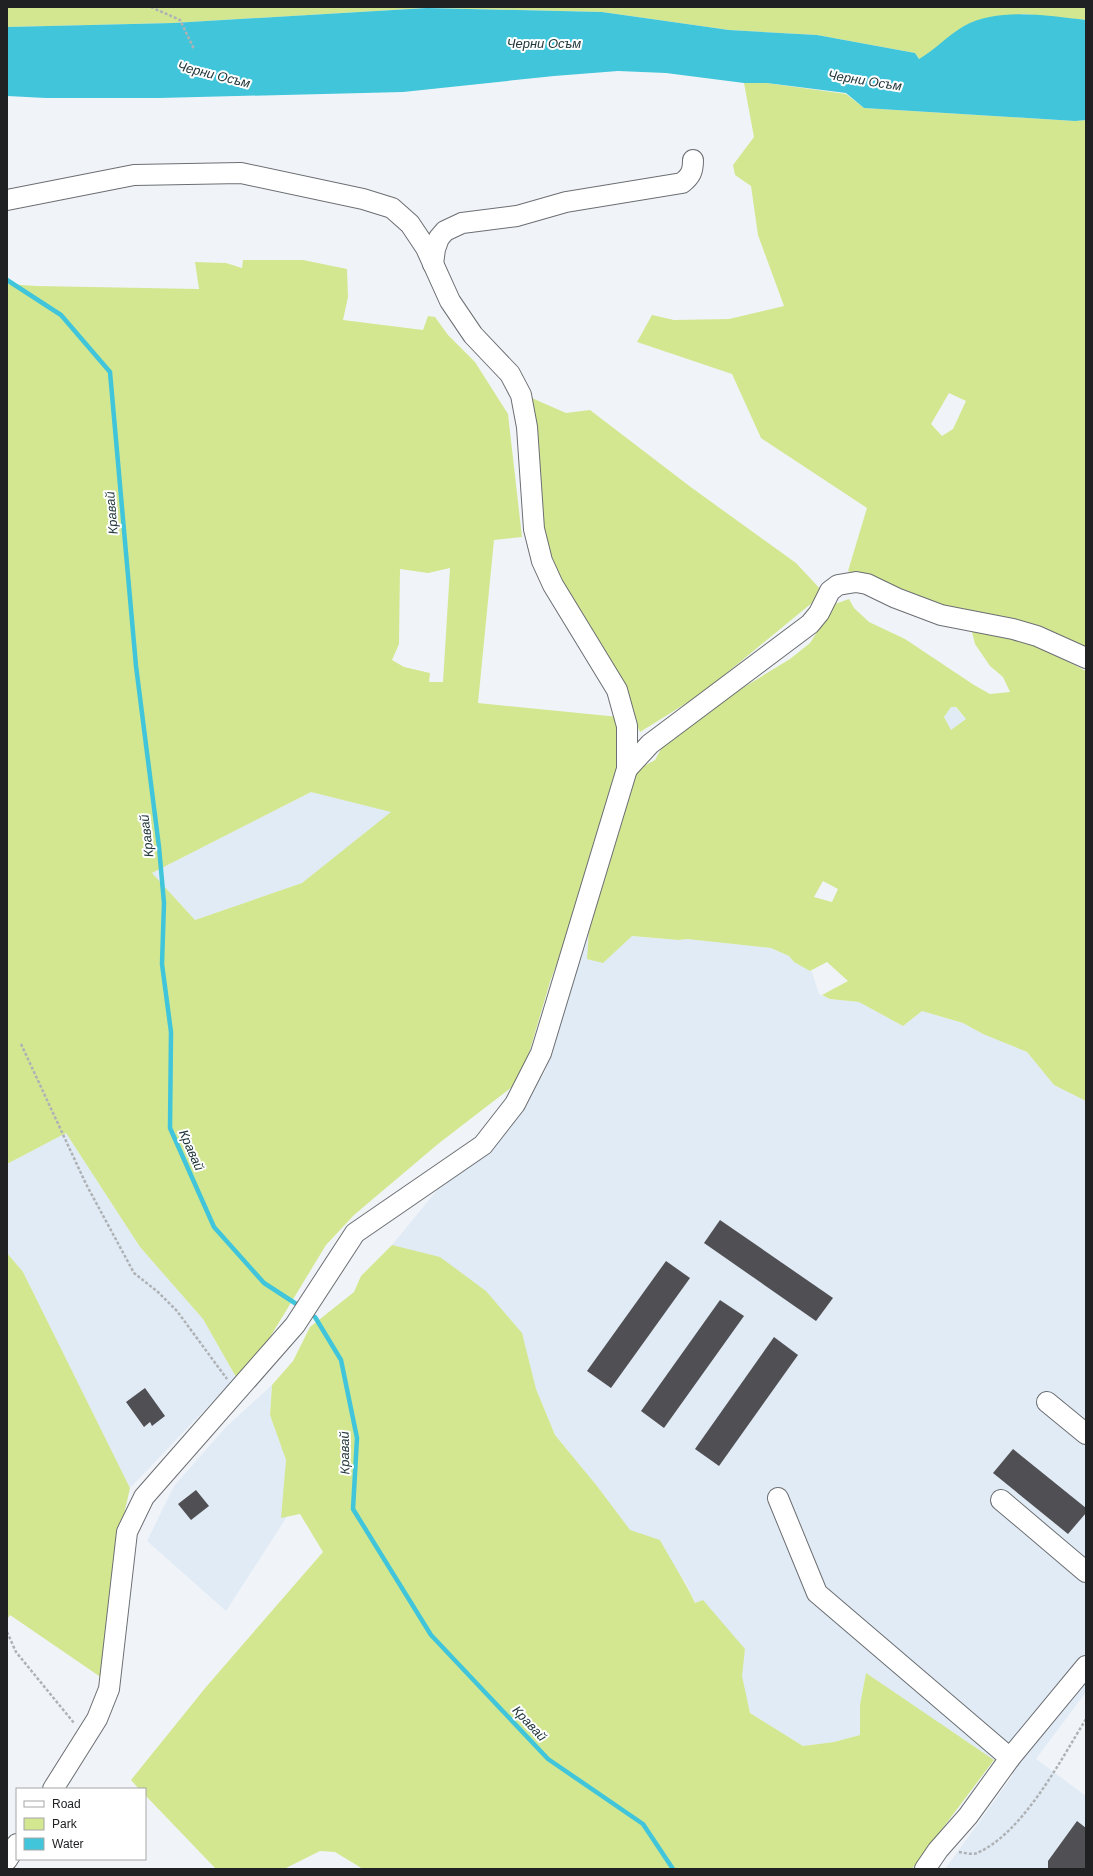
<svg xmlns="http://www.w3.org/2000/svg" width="1093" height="1876" viewBox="0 0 1093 1876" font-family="Helvetica,sans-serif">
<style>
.built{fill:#e1ebf5}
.green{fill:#d3e791;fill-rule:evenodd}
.water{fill:#40c5da}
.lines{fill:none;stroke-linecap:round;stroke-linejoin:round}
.stream{stroke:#40c5da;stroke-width:4.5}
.building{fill:#504f53}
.minor-casing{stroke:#6b6e72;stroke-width:22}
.path{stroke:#afb2b5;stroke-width:2.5;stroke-dasharray:3 2;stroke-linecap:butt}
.minor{stroke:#fff;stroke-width:20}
.labels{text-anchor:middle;stroke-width:4;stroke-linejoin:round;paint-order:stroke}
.water-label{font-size:13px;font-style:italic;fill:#22383c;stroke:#fff}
</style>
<rect width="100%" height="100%" fill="#f0f4f8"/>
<g class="built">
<path d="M951 707H955L966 719 951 731 944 717Z"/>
<path d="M311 792 392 812 302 883 195 920 152 873Z"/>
<path d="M589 929 631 936 679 940 687 939 771 948 789 956 794 962 812 972 819 994 830 999 859 1002 903 1026 922 1011 963 1023 983 1034 1027 1052 1054 1085 1086 1101V1692L1036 1759 1086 1796V1869H945L1013 1775 994 1760 866 1674 860 1705V1735L834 1742 803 1746 750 1713 741 1676 745 1649 718 1619 695 1603 686 1583 675 1569 660 1540 630 1531 597 1486 555 1435 536 1389 392 1245 438 1189 497 1140 545 1072Z"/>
<path d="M66 1133 140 1247 203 1319 236 1377 130 1488 23 1272 7 1253V1164Z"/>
<path d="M272 1385 270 1415 286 1460 282 1518 288 1515 226 1611 147 1541 174 1486 226 1427Z"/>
</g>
<g class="green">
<path d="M7 7H1086V20L1023 14 964 26 931 52 919 59 915 53 817 35 729 30 602 12 427 8 173 23 7 27Z"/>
<path d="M744 83H767L846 94 864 108 1075 121 1086 120V656L984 624 848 571 867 508 761 438 732 374 637 342 652 315 674 320 729 319 784 306 758 235 751 186 735 175 733 165 754 137ZM949 393 966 401 953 429 942 436 931 424Z"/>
<path d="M243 260H303L347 269 348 297 343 320 423 330 428 316 435 317 448 335 475 362 508 414 522 537 494 540 478 703 619 717 622 765 593 864 550 982 521 1080 438 1144 354 1215 326 1245 261 1352 236 1377 203 1319 140 1247 66 1133 7 1164V284L37 286 199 289 195 262 226 263 242 268ZM450 568 443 682H429L430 673 404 667 392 660 399 644 400 569 428 573ZM311 792 391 812 302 883 195 920 152 873Z"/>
<path d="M525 395 566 413 590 410 692 488 796 563 824 593 701 694 640 732 628 705 539 541Z"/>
<path d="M849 599 854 608 869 622 905 639 974 685 990 694 1010 692 1003 677 990 666 975 644 972 632 977 631 1013 637 1057 656 1086 671V1101L1054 1085 1027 1052 983 1034 963 1023 922 1011 903 1026 859 1002 830 999 822 995 848 981 827 962 810 971 794 962 789 956 771 948 687 939 679 940 632 936 603 963 587 959 589 929 633 772 655 760 666 740 736 692 790 659 810 643 835 604ZM951 707H956L966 719 951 730 944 717ZM823 881 838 889 832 902 814 897Z"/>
<path d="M392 1245 440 1257 486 1291 522 1333 536 1389 555 1435 597 1486 630 1530 660 1540C671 1561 685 1581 695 1603L703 1600 745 1649 742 1676 750 1713 803 1746 834 1742 860 1735V1705L866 1673 994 1760 912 1869H363L335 1852 320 1851 284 1869H216L145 1795V1789H139L131 1780 206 1687 323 1552 300 1514 281 1518 286 1460 270 1415 272 1385 293 1361 310 1327 354 1292 361 1276Z"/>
<path d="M7 1253 23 1272 130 1488 120 1532 102 1678 10 1615 7 1619Z"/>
</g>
<path class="water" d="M427 8 602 12 729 30 817 35 915 53 919 59C935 50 948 35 964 26 998 7 1049 16 1086 20V120L1075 121 864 108 846 93 767 83H744L666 73 618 71 554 76 403 92 159 98H46L7 96V27L173 23Z"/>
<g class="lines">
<g class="stream">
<path d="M7 280 61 315 110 372 136 666 159 847 164 903 162 964 171 1032 170 1128 214 1227 264 1283 301 1307"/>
<path d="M309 1313 315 1317 341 1360 357 1438 353 1509 431 1635 548 1759 643 1824 673 1869"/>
</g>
</g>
<g class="building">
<path d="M720 1220 833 1298 816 1321 704 1243Z"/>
<path d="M666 1261 690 1278 611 1388 587 1371Z"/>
<path d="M720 1300 744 1316 664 1428 641 1411Z"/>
<path d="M774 1337 798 1355 719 1466 695 1449Z"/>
<path d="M145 1388 165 1416 152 1426 150 1422 144 1427 126 1402Z"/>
<path d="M1013 1449 1086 1508V1513L1068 1534 993 1473Z"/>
<path d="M196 1490 209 1506 191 1520 178 1504Z"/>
<path d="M1077 1821 1086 1828V1869H1048V1861Z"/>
</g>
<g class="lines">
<defs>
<g id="minor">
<path d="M7 200 134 175 241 173 363 199 392 208 410 224 426 248 450 301 473 335 510 374 521 395 527 427 534 529 542 561 553 585 617 690 627 726V769L541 1053 515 1104 483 1145 355 1233 295 1325 144 1497 127 1532 109 1689 97 1719 53 1789"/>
<path d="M433 264 435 249 439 238 445 231 462 223 517 216 566 202 682 183C691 176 693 171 693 160"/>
<path d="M627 769 650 744 810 624 819 613 830 591 838 585 856 582 867 584 896 598 941 615 1013 629 1037 636 1086 658"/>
<path d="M1047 1402 1086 1434"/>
<path d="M778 1498 817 1593 1010 1758"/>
<path d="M1001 1500 1086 1572"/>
<path d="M7 1860 17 1844"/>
<path d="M925 1869 938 1850 968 1816 1010 1758 1086 1666"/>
</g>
</defs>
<use href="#minor" class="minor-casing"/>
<g class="path">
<path d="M151 7 180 20 194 49"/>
<path d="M21 1044 86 1184 134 1273 158 1292 177 1311 227 1379"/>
<path d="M7 1632 16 1652 74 1723"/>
<path d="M959 1852C965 1853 973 1855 977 1853 1023 1833 1060 1761 1086 1719"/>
</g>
<use href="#minor" class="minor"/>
</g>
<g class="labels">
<g class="water-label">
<text x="544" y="48">Черни Осъм</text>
<text transform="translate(214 74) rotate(14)" y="5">Черни Осъм</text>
<text transform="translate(865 80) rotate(9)" y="5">Черни Осъм</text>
<text transform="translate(111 513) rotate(-95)" y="5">Кравай</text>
<text transform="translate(146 836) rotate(-97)" y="5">Кравай</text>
<text transform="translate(192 1150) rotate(66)" y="5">Кравай</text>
<text transform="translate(344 1453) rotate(-91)" y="5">Кравай</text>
<text transform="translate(530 1723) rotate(47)" y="5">Кравай</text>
</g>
</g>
<rect width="1093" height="1876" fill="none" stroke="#202123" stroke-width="16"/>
<rect x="16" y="1788" width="130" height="72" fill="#ffffff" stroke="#a6a6a7"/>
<rect x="24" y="1801" width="20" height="6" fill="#ffffff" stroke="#a6a6a7"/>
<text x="52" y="1808" font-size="12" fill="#202123">Road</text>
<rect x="24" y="1818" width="20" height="12" fill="#d3e791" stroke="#a6a6a7"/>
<text x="52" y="1828" font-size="12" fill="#202123">Park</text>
<rect x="24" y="1838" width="20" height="12" fill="#40c5da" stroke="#a6a6a7"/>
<text x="52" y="1848" font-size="12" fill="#202123">Water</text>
</svg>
